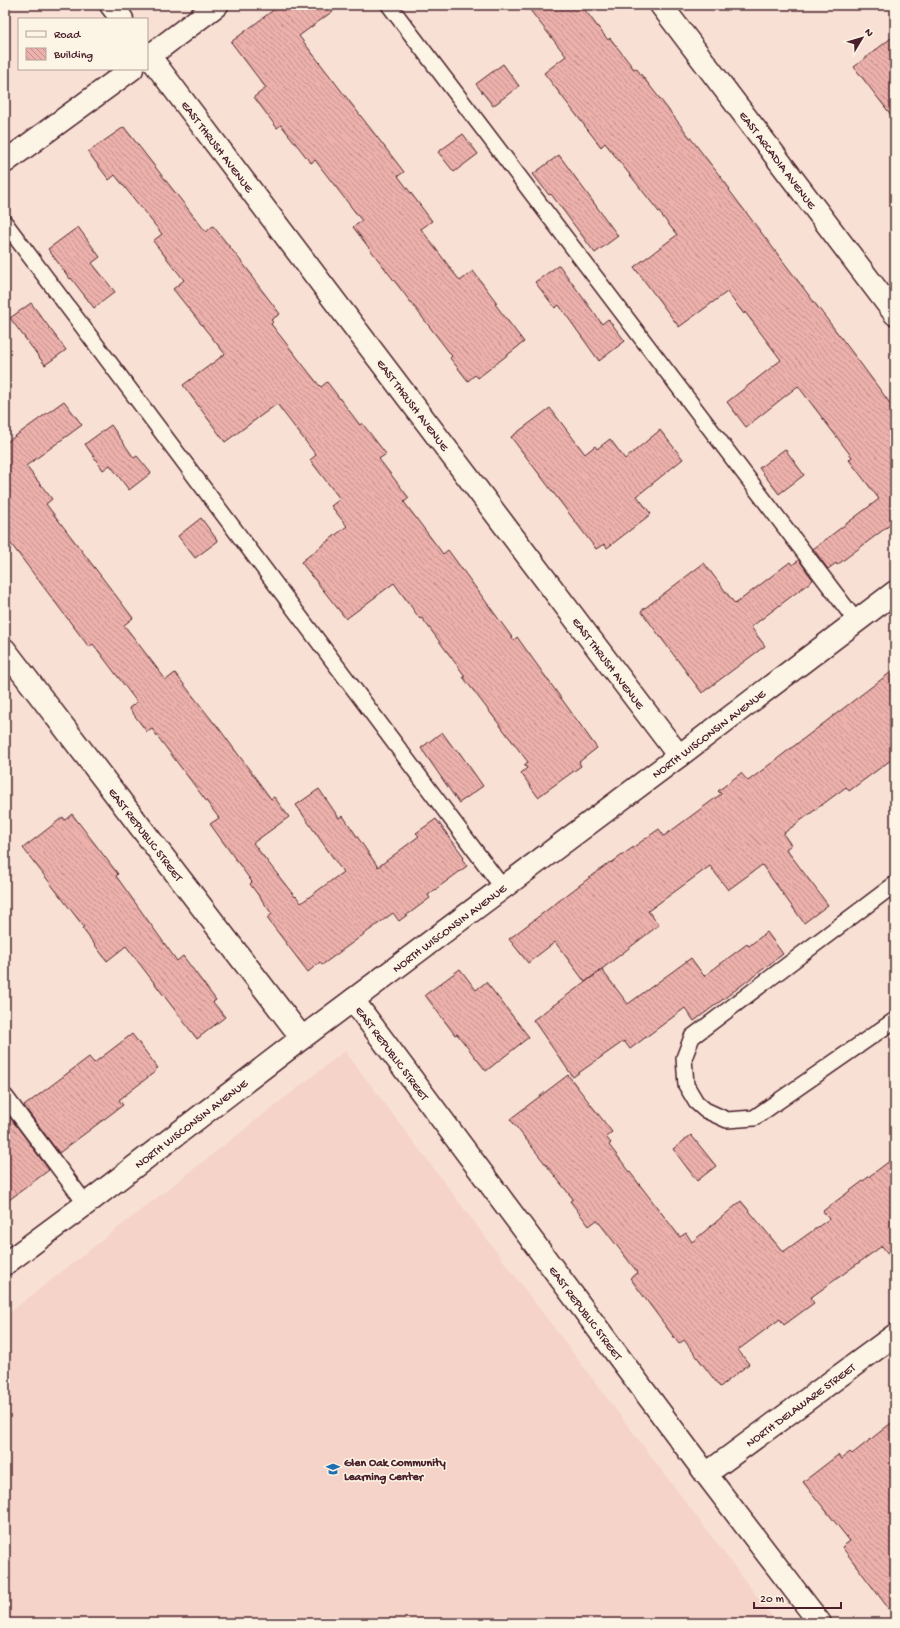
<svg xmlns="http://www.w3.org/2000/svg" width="900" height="1628" viewBox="0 0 900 1628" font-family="'Gochi Hand',sans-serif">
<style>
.built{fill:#f5d3c8}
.building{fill:url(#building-back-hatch);stroke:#4a1f2b}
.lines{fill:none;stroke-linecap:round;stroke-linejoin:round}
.service-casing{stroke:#4a1f2b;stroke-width:18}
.minor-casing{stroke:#4a1f2b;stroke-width:25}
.tertiary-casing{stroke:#4a1f2b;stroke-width:25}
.service{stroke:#fcf5e5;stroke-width:15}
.minor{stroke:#fcf5e5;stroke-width:22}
.tertiary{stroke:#fcf5e5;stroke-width:22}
.labels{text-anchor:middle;stroke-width:3;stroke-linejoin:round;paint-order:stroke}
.street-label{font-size:12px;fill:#4a1f2b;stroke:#fcf5e5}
.poi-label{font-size:12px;font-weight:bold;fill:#4a1f2b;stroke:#fcf5e5;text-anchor:start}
</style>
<defs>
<pattern id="building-back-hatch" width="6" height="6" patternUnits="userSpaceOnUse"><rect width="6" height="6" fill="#edb1ac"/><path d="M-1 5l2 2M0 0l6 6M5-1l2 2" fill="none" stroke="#c28f8c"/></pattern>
</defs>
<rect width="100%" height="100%" fill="#f8e1d4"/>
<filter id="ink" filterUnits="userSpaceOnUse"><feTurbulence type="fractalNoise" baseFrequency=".025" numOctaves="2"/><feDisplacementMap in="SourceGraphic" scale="8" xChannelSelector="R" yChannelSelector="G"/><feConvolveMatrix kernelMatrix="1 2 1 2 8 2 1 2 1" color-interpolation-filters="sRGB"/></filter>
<g filter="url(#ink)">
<path class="built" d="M345 1051 777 1623H5V1316Z"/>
<g class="building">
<path d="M280 5H341L299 36 404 172 398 176 432 221 421 229 460 281 473 271 497 303 495 304 524 342 478 378 475 375 468 381 450 358 452 356 353 227 362 221 315 160 311 163 281 125 277 128 254 97 266 88 231 42Z"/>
<path d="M526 5H581L608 40 610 38 634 69 636 68 730 189 729 190 861 364 895 410V521L837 565 836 563 828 569 813 549 879 499 849 460 852 457 798 386 746 427 727 402 781 360 745 312 744 314 727 292 679 327 634 267 677 235 605 143 601 147 544 73 566 56Z"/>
<path d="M895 35V120L854 67Z"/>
<path d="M503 64 519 86 493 106 476 84Z"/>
<path d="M124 127 206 232 213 226 252 275 251 276 280 314 271 320 273 322 271 324 318 384 321 387 327 382 360 425 362 423 386 454 379 459 409 498 404 502 443 554 448 550 514 640 517 637 597 748 579 762 581 766 538 797 521 773 527 768 524 765 528 762 463 677 465 676 422 618 420 619 394 583 346 619 301 562 347 526 331 506 340 499 310 460 316 455 277 404 225 442 183 385 225 354 173 289 184 280 153 241 162 234 115 175 109 180 88 152Z"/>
<path d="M463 134 478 154 454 172 438 152Z"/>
<path d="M559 155 618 236 595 253 551 194 549 195 533 174Z"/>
<path d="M78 227 100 257 92 263 115 292 94 308 71 278 70 279 48 249Z"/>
<path d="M559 265 602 324 608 319 625 341 599 361 559 305 555 308 535 282Z"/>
<path d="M31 303 66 350 45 365 10 318Z"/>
<path d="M64 401 82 425 26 466 52 499 46 504 133 618 124 625 166 680 175 673 214 723H215L271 799 274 797 289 817 253 843 295 897 296 896 301 903 343 872 296 805 319 789 339 818 343 816 378 867 419 836 416 833 436 819 464 857 462 859 467 866 428 895 430 898 399 921 393 913 322 965 320 962 308 972 267 918 272 914 250 884 252 882 210 824 219 818 152 729 147 732 129 708 137 702 93 644 89 647 5 536V439L7 442Z"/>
<path d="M550 408 585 454 595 446 597 449 610 439 625 459 660 430 683 459 637 496 651 514 607 548 604 544 596 549 511 437Z"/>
<path d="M111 425 134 458 137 456 151 473 129 490 110 465 103 470 85 444Z"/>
<path d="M785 449 804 475 779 494 759 468Z"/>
<path d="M201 518 218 541 195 558 178 536Z"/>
<path d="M799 560 813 580 751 627 765 646 702 693 641 611 704 563 735 604 790 562 792 565Z"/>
<path d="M895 669V757L849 791 846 787 784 833V835L791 845 786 849 828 905 804 923 762 865 728 890 710 866 648 911 659 925 585 982 555 942 528 963 509 939 610 862 611 863 659 829 664 836 721 794 718 791 741 773 748 781Z"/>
<path d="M442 732 455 750 457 749 483 786 459 803 421 748Z"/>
<path d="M72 814 118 874 116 876 177 961 183 956 216 1000 213 1002 225 1017 197 1039 126 946 107 961 82 928 84 927 23 848 63 817 65 820Z"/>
<path d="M767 932 783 954 722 1000 694 1021 685 1008 630 1049 624 1041 573 1077 533 1020 602 970 628 1004 691 958 704 976 747 944 749 946Z"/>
<path d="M460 969 476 990 486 982 529 1037 486 1071 457 1034 455 1035 425 995Z"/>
<path d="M132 1034 158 1068 155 1069 156 1071 119 1100 123 1105 59 1153 24 1106 89 1057 94 1063Z"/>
<path d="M568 1075 612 1132 606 1137 611 1143 609 1145 680 1237 686 1233 692 1242 741 1201 783 1252 829 1219 823 1211 895 1157V1263L882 1246 810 1298 814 1303 784 1325 780 1319 738 1350 749 1364 720 1387 684 1340 679 1344 656 1313 630 1278 638 1273 597 1220 589 1226 570 1201 573 1199 510 1119Z"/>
<path d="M10 1117 49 1170 5 1203V1121Z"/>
<path d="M691 1135 716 1166 697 1181 673 1149Z"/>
<path d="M895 1420V1617L842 1547 850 1541 803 1482 838 1455 841 1459 850 1452 852 1454Z"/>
</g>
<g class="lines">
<defs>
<g id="service">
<path d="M389 5 856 621"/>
<path d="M5 223 503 888"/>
<path d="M895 884 692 1037 684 1058 686 1085 696 1102 705 1110 727 1120 754 1118 895 1020"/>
<path d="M5 1096 86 1204"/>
</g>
<g id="minor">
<path d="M111 5 122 19"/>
<path id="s1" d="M661 5 895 314"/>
<path id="s2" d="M147 53 679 756"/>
<path d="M147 58 217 5"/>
<path d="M5 162 132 69"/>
<path id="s3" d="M5 650 302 1038"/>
<path id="s4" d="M706 1474 895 1335"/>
</g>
<g id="tertiary">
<path id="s5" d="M353 1000 706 1474 820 1623"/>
<path id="s6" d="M5 1264 86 1204 302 1038 679 756 895 592"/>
</g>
</defs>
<use href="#service" class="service-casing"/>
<use href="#minor" class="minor-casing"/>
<use href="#tertiary" class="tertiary-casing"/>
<use href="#service" class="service"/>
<use href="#minor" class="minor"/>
<use href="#tertiary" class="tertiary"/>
</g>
</g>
<defs>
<symbol id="school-bare" viewBox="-9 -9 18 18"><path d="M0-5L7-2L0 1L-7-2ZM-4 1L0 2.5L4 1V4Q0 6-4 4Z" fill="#1f6fb2" stroke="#fcf5e5" stroke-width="2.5" paint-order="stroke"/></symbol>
</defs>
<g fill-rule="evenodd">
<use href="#school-bare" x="323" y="1459" width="20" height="20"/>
</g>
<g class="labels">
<g class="street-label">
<text dy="4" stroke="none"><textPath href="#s2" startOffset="117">EAST THRUSH AVENUE</textPath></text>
<text dy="4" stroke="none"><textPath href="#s1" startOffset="194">EAST ARCADIA AVENUE</textPath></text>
<text dy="4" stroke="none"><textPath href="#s2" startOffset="441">EAST THRUSH AVENUE</textPath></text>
<text dy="4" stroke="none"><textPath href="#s2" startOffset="765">EAST THRUSH AVENUE</textPath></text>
<text dy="4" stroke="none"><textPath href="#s6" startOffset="881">NORTH WISCONSIN AVENUE</textPath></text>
<text dy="4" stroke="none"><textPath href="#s3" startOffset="232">EAST REPUBLIC STREET</textPath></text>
<text dy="4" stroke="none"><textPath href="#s6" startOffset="557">NORTH WISCONSIN AVENUE</textPath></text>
<text dy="4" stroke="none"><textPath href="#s5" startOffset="66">EAST REPUBLIC STREET</textPath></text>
<text dy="4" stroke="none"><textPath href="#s6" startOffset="233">NORTH WISCONSIN AVENUE</textPath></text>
<text dy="4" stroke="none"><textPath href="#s5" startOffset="390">EAST REPUBLIC STREET</textPath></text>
<text dy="4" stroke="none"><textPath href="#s4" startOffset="117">NORTH DELAWARE STREET</textPath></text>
</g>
<g class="poi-label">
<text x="344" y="1466">Glen Oak Community<tspan x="344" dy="14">Learning Center</tspan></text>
</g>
</g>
<rect width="900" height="1628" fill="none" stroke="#fcf5e5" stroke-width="20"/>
<rect x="10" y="10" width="880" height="1608" fill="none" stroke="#4a1f2b" stroke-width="1.5" filter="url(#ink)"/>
<rect x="18" y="18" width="130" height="52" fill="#fcf5e5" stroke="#b59f9b"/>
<rect x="26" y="31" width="20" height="6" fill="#fcf5e5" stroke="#b59f9b"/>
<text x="54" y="38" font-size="12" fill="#4a1f2b">Road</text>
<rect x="26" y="48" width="20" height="12" fill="url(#building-back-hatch)" stroke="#b59f9b"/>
<text x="54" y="58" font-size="12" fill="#4a1f2b">Building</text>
<g transform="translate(862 38) rotate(52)" stroke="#fcf5e5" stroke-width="3" paint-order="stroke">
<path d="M0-3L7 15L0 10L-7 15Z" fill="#4a1f2b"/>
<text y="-6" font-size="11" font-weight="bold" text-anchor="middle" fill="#4a1f2b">N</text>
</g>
<path d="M754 1602v6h87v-6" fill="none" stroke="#4a1f2b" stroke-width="2"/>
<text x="760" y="1602" font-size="12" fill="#4a1f2b" stroke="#fcf5e5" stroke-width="3" paint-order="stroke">20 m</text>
</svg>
